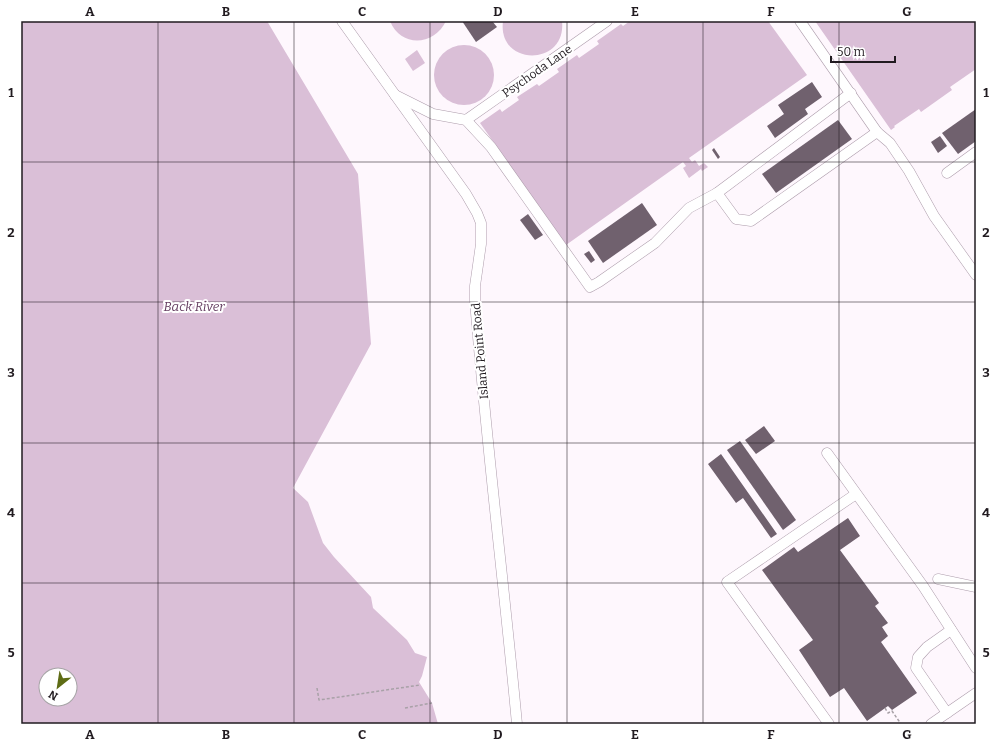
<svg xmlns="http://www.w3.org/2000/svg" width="997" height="745" viewBox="0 0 997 745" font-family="Bitter,serif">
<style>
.water{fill:#dabfd7;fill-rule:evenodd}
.building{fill:#70616e}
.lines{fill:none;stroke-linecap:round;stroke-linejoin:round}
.minor-casing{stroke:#ad9cab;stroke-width:11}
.path{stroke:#a8a1a7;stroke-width:1.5;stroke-dasharray:3 2;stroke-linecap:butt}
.minor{stroke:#fff;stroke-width:10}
.grid{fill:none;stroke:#211b20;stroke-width:1;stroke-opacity:0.55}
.labels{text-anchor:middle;stroke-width:4;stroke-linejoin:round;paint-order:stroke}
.street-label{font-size:12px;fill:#211b20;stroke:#fff}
.water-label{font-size:13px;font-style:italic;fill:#663f62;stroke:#fff}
.neatline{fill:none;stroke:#211b20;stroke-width:1.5}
.grid-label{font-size:13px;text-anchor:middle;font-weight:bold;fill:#211b20}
</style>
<rect width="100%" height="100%" fill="#fef7fd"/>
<g class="water">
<path d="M21 21H267L358 174 371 344 293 488 308 502 323 543 334 557 371 597 373 608 407 640 415 653 427 657 422 676 419 682 432 703 438 724H21ZM46 675H70V699H46Z"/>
<path d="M390 21H446C434 46 401 48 390 21Z"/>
<path d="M503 21H562C567 67 497 67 503 21Z"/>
<path d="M630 21H768L807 75 689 158 692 162 695 160 699 166 704 163 708 167 702 171 701 169 689 178 683 168 686 166 683 162 566 245 480 123 500 109 502 112 519 100 517 97 537 84 539 86 559 72 557 69 577 55 579 58 599 44 597 41 621 24 623 26Z"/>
<path d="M815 21H976V69L950 87 952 90 921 112 919 109 894 126 895 127 891 130Z"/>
<circle cx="464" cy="75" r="30"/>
<path d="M417 50 425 63 413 71 405 59Z"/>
</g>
<g class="building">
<path d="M462 21H492L497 27 476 42Z"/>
<path d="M812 82 822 97 805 109 808 114 775 138 767 126 784 114 778 105Z"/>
<path d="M976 109V141L958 154 942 133Z"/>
<path d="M838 120 852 139 776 193 762 174Z"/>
<path d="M940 136 947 146 938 153 931 142Z"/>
<path d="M714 148 720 157 718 159 712 150Z"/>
<path d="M642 203 657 225 603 263 588 241Z"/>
<path d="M528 214 543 235 535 240 520 220Z"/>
<path d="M589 251 595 260 591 263 584 254Z"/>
<path d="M764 426 775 441 756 454 745 440Z"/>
<path d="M740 441 796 520 783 530 727 450Z"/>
<path d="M721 454 777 534 771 538 743 498 736 503 708 464Z"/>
<path d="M848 518 860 536 840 550 879 603 875 606 888 623 882 627 888 636 881 642 917 693 892 710 888 706 867 721 844 688 830 697 799 650 813 640 762 570 794 547 798 552Z"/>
</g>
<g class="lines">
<defs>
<g id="minor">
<path d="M342 21 466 194 477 213 481 223V244L475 286V300C486 442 504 583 517 724"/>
<path d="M800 21 877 132 890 143 909 171 934 216 976 275"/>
<path d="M395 95 433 114 466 120 491 147 590 287 599 282 655 243 689 208 717 193 851 93"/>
<path d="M466 120 607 21"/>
<path d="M947 173 976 152"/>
<path d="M717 193 736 219 751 221 877 132"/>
<path d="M827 453 923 586 976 668"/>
<path d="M938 579 976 587"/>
<path d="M947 713 916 668 918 657 927 647 951 630"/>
<path d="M829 724 727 582 856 494"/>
<path d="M931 724 976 693"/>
</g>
</defs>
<use href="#minor" class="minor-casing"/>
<g class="path">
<path d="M317 688 319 700 420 685"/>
<path d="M405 708 432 703"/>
<path d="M885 708 888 713 892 711 901 724"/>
</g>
<use href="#minor" class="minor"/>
</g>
<path class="grid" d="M158 21V724M294 21V724M430 21V724M567 21V724M703 21V724M839 21V724M21 162H976M21 302H976M21 443H976M21 583H976"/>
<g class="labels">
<g class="street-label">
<text transform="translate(537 71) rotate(-35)" y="4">Psychoda Lane</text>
<text transform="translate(480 351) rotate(-95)" y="4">Island Point Road</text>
</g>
<g class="water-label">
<text x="194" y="311">Back River</text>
</g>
</g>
<rect width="997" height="745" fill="none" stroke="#ffffff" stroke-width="44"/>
<g transform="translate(58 687) rotate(210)"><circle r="19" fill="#ffffff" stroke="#a6a4a6"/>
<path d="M0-3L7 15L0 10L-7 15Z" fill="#5e6c15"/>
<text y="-6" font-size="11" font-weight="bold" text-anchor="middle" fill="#211b20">N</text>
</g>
<path d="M831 56v6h64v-6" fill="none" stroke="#211b20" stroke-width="2"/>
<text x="837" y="56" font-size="12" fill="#211b20" stroke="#ffffff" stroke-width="3" paint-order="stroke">50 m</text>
<rect x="22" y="22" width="953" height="701" class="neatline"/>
<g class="grid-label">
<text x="90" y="16">A</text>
<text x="226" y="16">B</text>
<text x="362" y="16">C</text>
<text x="498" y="16">D</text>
<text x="635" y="16">E</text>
<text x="771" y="16">F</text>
<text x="907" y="16">G</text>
<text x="11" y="97">1</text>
<text x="986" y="97">1</text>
<text x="11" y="237">2</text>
<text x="986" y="237">2</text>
<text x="11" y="377">3</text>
<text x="986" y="377">3</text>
<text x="11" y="517">4</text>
<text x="986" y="517">4</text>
<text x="11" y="657">5</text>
<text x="986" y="657">5</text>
<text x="90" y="739">A</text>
<text x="226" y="739">B</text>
<text x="362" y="739">C</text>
<text x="498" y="739">D</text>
<text x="635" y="739">E</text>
<text x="771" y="739">F</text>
<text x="907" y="739">G</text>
</g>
</svg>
